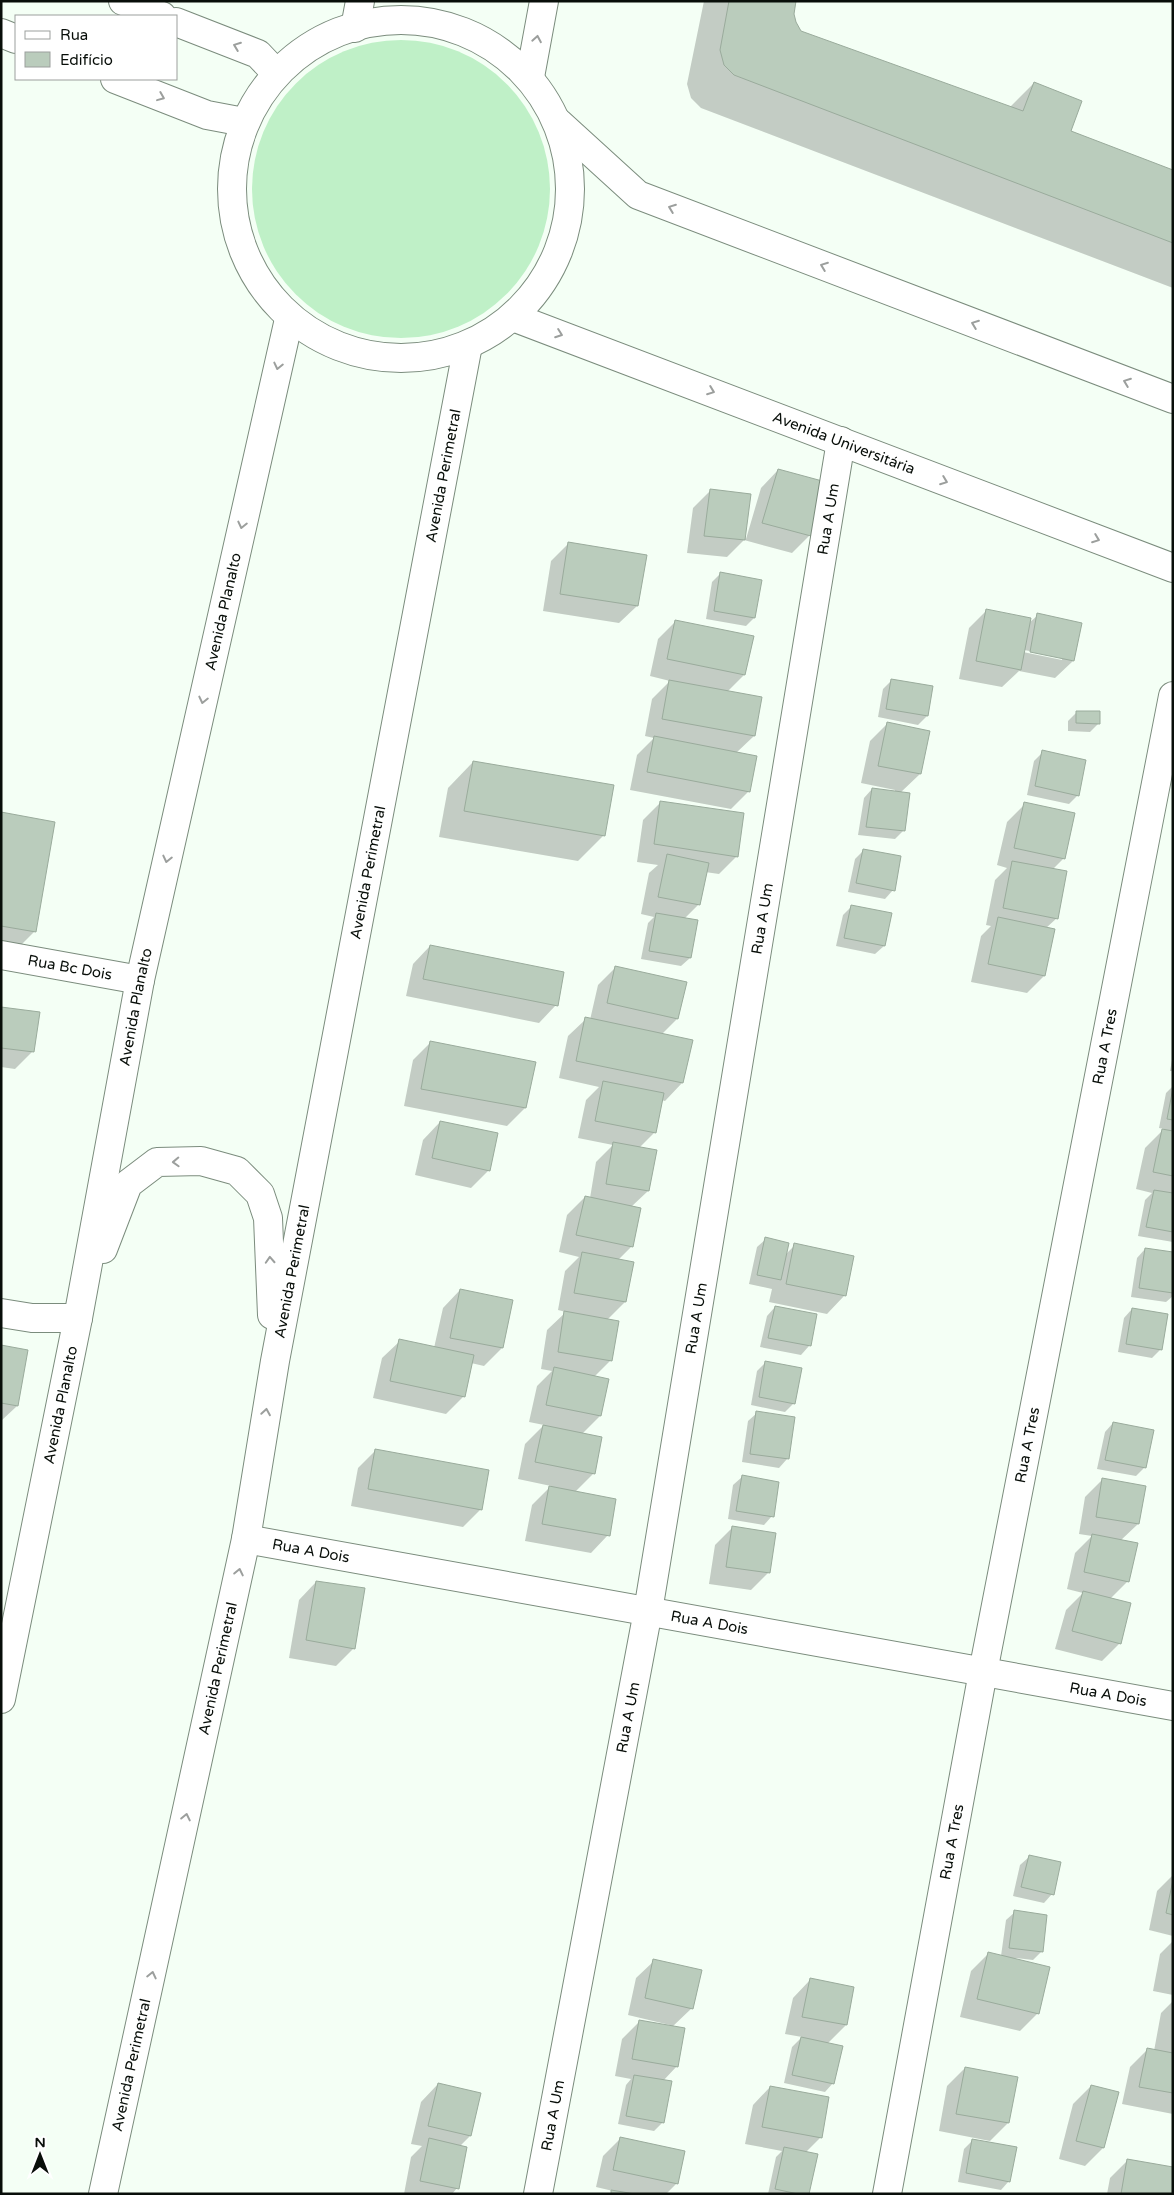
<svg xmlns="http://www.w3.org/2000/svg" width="1174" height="2195" viewBox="0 0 1174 2195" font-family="'Varela Round',sans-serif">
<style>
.green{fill:#bff0c7}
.shadow{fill:#0003;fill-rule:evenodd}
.building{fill:#baccbc;stroke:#9aab9c}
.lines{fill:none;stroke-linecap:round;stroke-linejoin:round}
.minor-casing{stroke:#7b8c7d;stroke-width:30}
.tertiary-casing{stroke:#7b8c7d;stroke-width:30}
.secondary-casing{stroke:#7b8c7d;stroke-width:30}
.minor{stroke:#fff;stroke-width:28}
.tertiary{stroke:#fff;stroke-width:28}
.secondary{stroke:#fff;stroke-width:28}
.oneway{stroke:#9c9f9d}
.labels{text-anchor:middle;stroke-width:4;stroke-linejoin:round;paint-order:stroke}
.street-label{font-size:15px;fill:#080e09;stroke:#fff}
</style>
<rect width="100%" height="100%" fill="#f4fff5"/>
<circle class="green" cx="401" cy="189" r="149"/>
<g class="shadow">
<path d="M704 1H795L792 14 800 32 1009 108 1034 83 1070 131 1173 172V288L701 108 691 98 687 84Z"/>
<path d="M778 470 809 536 792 553 744 540 727 557 687 553 693 508 711 490 746 539 761 488Z"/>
<path d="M569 543 637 606 619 623 543 611 551 561Z"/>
<path d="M721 573 754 618 746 626 706 619 712 582Z"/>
<path d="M986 611 1029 623 1038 615 1073 661 1055 678 1019 671 1002 687 959 679 969 628ZM1024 650 1062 657V660L1023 652Z"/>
<path d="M676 621 744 675 727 692 754 736 736 753 749 791 731 809 630 790 637 755 654 738 645 736 652 699 670 681 650 676 658 639Z"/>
<path d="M892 680 932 687 927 716 918 725 878 717 883 689Z"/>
<path d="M1077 712 1099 723 1090 732 1068 731V721Z"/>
<path d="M887 724 920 774 900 793 903 831 895 839 858 835 864 798 872 789 895 792V790L861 783 870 741Z"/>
<path d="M1043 752 1078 795 1069 804 1027 795 1034 761Z"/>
<path d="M473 762 604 835 578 861 439 837 448 788Z"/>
<path d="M661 802 737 856 719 874 705 872 699 904 684 919 690 958 681 966 641 959 648 923 654 917 641 914 649 873 658 865 637 862 643 820Z"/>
<path d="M1025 804 1064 858 1052 870 1057 918 1046 928 1044 976 1027 993 971 982 981 936 991 926 986 925 995 880 1007 868 997 865 1007 822Z"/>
<path d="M1 813 35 931 9 957 1 956Z"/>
<path d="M864 850 893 890 885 899 848 892 855 859Z"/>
<path d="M852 906 884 946 875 954 836 946 843 915Z"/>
<path d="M430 946 556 1005 539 1023 406 996 413 964Z"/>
<path d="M616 967 677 1019 661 1035 682 1083 665 1101 661 1100 655 1132 639 1148 648 1191 631 1207 632 1246 618 1260 625 1302 607 1320 611 1360 594 1377 600 1416 582 1434 593 1474 575 1492 608 1535 591 1553 525 1541 532 1505 551 1486 518 1479 525 1444 544 1425 529 1422 537 1386 552 1371 541 1369 547 1330 566 1312 558 1310 565 1271 579 1257 559 1252 567 1215 585 1197 590 1198 596 1162 613 1145 578 1138 586 1100 599 1087 559 1078 568 1036 586 1019 590 1020 598 985Z"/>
<path d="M1 1008 33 1051 15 1069 1 1067Z"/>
<path d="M431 1042 534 1063 525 1108 507 1126 404 1106 413 1060Z"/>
<path d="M1173 1055V1071H1170Z"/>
<path d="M1173 1086V1242L1138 1236 1145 1200 1152 1193 1136 1189 1145 1148 1164 1129 1159 1128 1166 1093Z"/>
<path d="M440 1122 489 1170 471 1188 415 1175 423 1140Z"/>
<path d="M766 1239 786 1254 795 1245 853 1257 844 1296 827 1314 769 1302 772 1289 749 1284 757 1247Z"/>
<path d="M1145 1249 1173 1253V1296L1166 1302 1131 1297 1137 1258Z"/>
<path d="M460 1290 512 1301 502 1348 484 1366 471 1363 464 1396 446 1414 373 1398 382 1358 400 1341 434 1348 443 1308Z"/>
<path d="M775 1307 815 1315 809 1346 801 1355 760 1347 767 1316Z"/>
<path d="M1132 1309 1161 1349 1152 1358 1118 1352 1124 1318Z"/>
<path d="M1 1346 17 1406 1 1421Z"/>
<path d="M766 1362 794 1403 785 1412 751 1405 757 1371Z"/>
<path d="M757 1413 794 1418 787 1459 779 1468 742 1462 748 1421Z"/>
<path d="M1113 1423 1152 1431 1144 1468 1136 1476 1097 1469 1105 1432Z"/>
<path d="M376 1450 481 1509 463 1527 351 1506 358 1468Z"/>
<path d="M742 1477 772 1516 764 1525 728 1519 733 1485Z"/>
<path d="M1103 1479 1138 1524 1120 1541 1128 1581 1110 1599 1120 1643 1102 1661 1055 1649 1066 1610 1083 1593 1067 1589 1075 1553 1092 1536 1079 1534 1085 1497Z"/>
<path d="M733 1527 769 1572 751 1590 709 1584 715 1545Z"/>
<path d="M316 1582 354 1648 336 1666 289 1658 299 1600Z"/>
<path d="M1029 1857 1052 1894 1044 1903 1013 1896 1020 1865Z"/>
<path d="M1173 1875V1936L1149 1930 1157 1891Z"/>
<path d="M1015 1912 1042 1951 1033 1960 1015 1958 1014 1959 1049 1968 1037 2014 1020 2031 960 2017 971 1971 989 1953 1001 1956 1006 1920Z"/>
<path d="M1173 1941V1995L1153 1991 1160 1954Z"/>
<path d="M654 1961 692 2008 672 2027 677 2066 663 2081V2122L654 2131 618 2124 626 2085 631 2079 615 2076 622 2039 639 2022 669 2027 670 2025 628 2015 636 1978Z"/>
<path d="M810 1980 846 2025 827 2044 833 2083 825 2092 784 2083 792 2047 802 2037 785 2034 793 1998Z"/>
<path d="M1173 2001V2114L1122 2104 1130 2067 1147 2050 1154 2051 1161 2013Z"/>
<path d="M965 2068 1016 2078 1008 2123 990 2141 939 2131 947 2086Z"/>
<path d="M438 2084 470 2136 460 2146 457 2188 452 2194H404L411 2157 422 2146 411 2144 421 2102Z"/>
<path d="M1091 2086 1117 2093 1103 2148 1085 2166 1059 2159 1073 2104Z"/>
<path d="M770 2087 821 2137 805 2153 808 2194H768L776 2157 782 2151 745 2144 753 2105Z"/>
<path d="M621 2138 677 2183 666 2194H610L613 2191 596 2187 603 2156Z"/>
<path d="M973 2140 1009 2181 1001 2190 958 2182 964 2149Z"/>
<path d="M1128 2160 1173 2194H1107L1110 2178Z"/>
</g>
<g class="building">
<path d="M729 1H796L794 14 796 22 801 31 1023 111 1034 82 1082 101 1071 131 1173 170V243L734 75 724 65 720 50Z"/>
<path d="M778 469 826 482 811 536 762 523Z"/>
<path d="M710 489 751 494 745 540 704 536Z"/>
<path d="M568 542 647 555 638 606 560 594Z"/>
<path d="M720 572 762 580 755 618 714 611Z"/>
<path d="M986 609 1031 618 1021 670 976 661Z"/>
<path d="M1037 613 1082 623 1074 661 1030 652Z"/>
<path d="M675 620 754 636 745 675 667 659Z"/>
<path d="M891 679 933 686 928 716 886 709Z"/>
<path d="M669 680 762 697 755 736 662 719Z"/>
<path d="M1076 711H1100V724L1076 723Z"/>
<path d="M887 722 930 731 921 774 878 766Z"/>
<path d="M654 736 757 756 750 792 647 772Z"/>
<path d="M1042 750 1086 760 1079 796 1035 786Z"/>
<path d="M473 761 614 785 605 836 464 811Z"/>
<path d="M872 788 910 793 905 831 866 827Z"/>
<path d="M660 801 744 813 738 857 654 844Z"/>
<path d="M1024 802 1075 813 1065 859 1014 848Z"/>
<path d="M1 812 55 822 36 932 1 926Z"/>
<path d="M863 849 901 856 895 891 856 883Z"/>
<path d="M667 854 709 863 700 905 658 897Z"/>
<path d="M1012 861 1067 871 1058 919 1003 908Z"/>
<path d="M851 905 892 913 885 946 844 938Z"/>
<path d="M656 913 698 920 691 958 649 951Z"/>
<path d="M998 917 1055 929 1045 976 988 964Z"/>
<path d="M430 945 564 972 558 1006 423 979Z"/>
<path d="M615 966 687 982 678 1019 607 1003Z"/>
<path d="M1 1007 40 1012 34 1052 1 1048Z"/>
<path d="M585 1017 693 1040 683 1083 576 1061Z"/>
<path d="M430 1041 536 1062 526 1108 421 1089Z"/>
<path d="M603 1081 664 1093 656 1133 595 1121Z"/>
<path d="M1173 1088V1120L1167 1119Z"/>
<path d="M440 1121 498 1133 490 1171 432 1158Z"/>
<path d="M1162 1129 1173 1131V1176L1153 1172Z"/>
<path d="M613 1142 657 1150 649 1191 606 1184Z"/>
<path d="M1154 1190 1173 1193V1232L1146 1227Z"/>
<path d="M585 1196 641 1208 633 1247 576 1235Z"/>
<path d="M765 1237 789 1243 781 1280 757 1275Z"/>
<path d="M794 1243 854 1256 846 1296 786 1284Z"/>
<path d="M1145 1248 1173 1252V1293L1139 1288Z"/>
<path d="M582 1252 634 1262 626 1302 574 1293Z"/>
<path d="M460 1289 513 1300 503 1348 450 1338Z"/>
<path d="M775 1306 817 1314 811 1346 768 1338Z"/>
<path d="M1132 1308 1168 1314 1162 1350 1126 1344Z"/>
<path d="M564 1311 619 1321 612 1361 558 1352Z"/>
<path d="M399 1339 474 1355 465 1397 390 1381Z"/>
<path d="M1 1345 28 1350 18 1406 1 1403Z"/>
<path d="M765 1361 802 1368 795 1404 759 1397Z"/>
<path d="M554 1367 609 1379 601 1416 546 1405Z"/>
<path d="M756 1411 795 1417 789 1459 750 1454Z"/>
<path d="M1113 1422 1154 1430 1146 1468 1105 1460Z"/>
<path d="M543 1425 602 1437 595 1474 535 1462Z"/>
<path d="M375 1449 489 1470 482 1510 368 1489Z"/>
<path d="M742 1475 779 1482 774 1517 736 1511Z"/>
<path d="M1102 1478 1146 1486 1139 1524 1096 1517Z"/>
<path d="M549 1486 616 1499 610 1536 542 1524Z"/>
<path d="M732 1526 776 1533 770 1573 726 1567Z"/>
<path d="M1092 1534 1138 1543 1129 1582 1084 1572Z"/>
<path d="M316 1581 365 1588 355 1649 306 1640Z"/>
<path d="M1083 1591 1131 1603 1121 1644 1072 1631Z"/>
<path d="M1029 1855 1061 1862 1054 1895 1021 1887Z"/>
<path d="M1173 1880V1915L1166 1913Z"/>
<path d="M1014 1910 1047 1915 1043 1952 1009 1948Z"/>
<path d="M988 1952 1050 1967 1039 2014 977 1999Z"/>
<path d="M653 1959 702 1970 693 2009 645 1998Z"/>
<path d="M810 1978 854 1987 847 2025 802 2017Z"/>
<path d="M639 2020 685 2028 678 2067 632 2059Z"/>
<path d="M801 2037 843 2046 834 2084 792 2075Z"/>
<path d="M1147 2048 1173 2053V2093L1139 2087Z"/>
<path d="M965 2067 1018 2077 1009 2123 956 2114Z"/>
<path d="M634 2075 672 2081 664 2123 626 2116Z"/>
<path d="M438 2083 481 2093 471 2136 428 2126Z"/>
<path d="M1091 2085 1119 2092 1104 2148 1076 2141Z"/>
<path d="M770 2086 829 2097 822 2138 762 2127Z"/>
<path d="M620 2137 685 2151 678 2184 613 2170Z"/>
<path d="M429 2138 467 2147 459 2189 420 2181Z"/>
<path d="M972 2139 1017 2147 1010 2182 966 2173Z"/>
<path d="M784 2147 818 2154 809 2194H798L775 2189Z"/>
<path d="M1127 2159 1173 2167V2194H1121Z"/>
<path d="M611 2190 635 2194H611Z"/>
</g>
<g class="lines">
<defs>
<g id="minor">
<path d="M123 1 162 16"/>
<path d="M176 22 258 54 276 73"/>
<path d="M1 33 16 39"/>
<path d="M115 79 207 115 244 122"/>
<path id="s1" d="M1 955 140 980"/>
<path d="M1 1313 32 1318H78"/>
<path id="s2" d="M246 1539 1173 1706"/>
<path id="s3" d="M538 2194 648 1611 841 441"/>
<path id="s4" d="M887 2194 983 1672 1173 696"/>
</g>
<g id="tertiary">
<path d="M559 123 638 195 1173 399"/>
<path id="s5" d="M513 317 1173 568"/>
</g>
<g id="secondary">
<circle cx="401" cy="189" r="169"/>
<path d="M355 28 360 1"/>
<path d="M530 77 544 1"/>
<path d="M103 1249 128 1184 157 1162 201 1161 237 1171 260 1194 268 1218 272 1315"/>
<path id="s6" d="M1 1699 78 1318 140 980 289 319"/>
<path id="s7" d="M103 2194 246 1539 275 1361 468 345"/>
</g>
</defs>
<use href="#minor" class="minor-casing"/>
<use href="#tertiary" class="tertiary-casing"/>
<use href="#secondary" class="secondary-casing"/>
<use href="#minor" class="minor"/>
<use href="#tertiary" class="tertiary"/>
<use href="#secondary" class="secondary"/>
</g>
<defs><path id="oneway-chevron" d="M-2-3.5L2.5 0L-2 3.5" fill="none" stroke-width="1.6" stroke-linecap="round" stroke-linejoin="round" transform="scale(1.25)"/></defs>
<g class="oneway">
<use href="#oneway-chevron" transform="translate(537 39) rotate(-80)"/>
<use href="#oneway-chevron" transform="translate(237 46) rotate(-159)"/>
<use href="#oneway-chevron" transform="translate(161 97) rotate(22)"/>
<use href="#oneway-chevron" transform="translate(672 208) rotate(-159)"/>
<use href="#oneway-chevron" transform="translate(824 266) rotate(-159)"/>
<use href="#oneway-chevron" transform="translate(975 324) rotate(-159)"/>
<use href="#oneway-chevron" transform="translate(559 334) rotate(20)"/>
<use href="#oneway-chevron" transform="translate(278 366) rotate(103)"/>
<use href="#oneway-chevron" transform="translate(1127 382) rotate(-159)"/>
<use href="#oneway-chevron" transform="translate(711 391) rotate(21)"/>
<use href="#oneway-chevron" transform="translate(944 481) rotate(21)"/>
<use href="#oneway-chevron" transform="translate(242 525) rotate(103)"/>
<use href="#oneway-chevron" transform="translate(1096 539) rotate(21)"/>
<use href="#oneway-chevron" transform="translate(203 700) rotate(103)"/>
<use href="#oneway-chevron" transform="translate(167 859) rotate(103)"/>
<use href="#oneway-chevron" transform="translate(176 1162) rotate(178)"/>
<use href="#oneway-chevron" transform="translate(270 1260) rotate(-93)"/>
<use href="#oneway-chevron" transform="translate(266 1412) rotate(-81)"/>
<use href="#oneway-chevron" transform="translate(239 1572) rotate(-78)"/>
<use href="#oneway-chevron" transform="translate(186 1817) rotate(-78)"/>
<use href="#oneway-chevron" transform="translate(152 1975) rotate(-77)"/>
</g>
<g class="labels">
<g class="street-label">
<text dy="5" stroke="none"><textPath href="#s5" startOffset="354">Avenida Universitária</textPath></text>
<text dy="5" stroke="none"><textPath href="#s7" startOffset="1752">Avenida Perimetral</textPath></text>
<text dy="5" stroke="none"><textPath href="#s3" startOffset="1700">Rua A Um</textPath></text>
<text dy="5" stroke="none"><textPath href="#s6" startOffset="1110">Avenida Planalto</textPath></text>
<text dy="5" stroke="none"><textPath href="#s7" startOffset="1348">Avenida Perimetral</textPath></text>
<text dy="5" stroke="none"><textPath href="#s3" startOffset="1295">Rua A Um</textPath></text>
<text dy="5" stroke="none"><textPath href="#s1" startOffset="70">Rua Bc Dois</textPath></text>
<text dy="5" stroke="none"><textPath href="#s6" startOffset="705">Avenida Planalto</textPath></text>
<text dy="5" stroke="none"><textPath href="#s4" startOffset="1168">Rua A Tres</textPath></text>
<text dy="5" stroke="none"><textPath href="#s7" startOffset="942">Avenida Perimetral</textPath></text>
<text dy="5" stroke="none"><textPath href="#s3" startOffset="890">Rua A Um</textPath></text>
<text dy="5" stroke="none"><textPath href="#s6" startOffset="300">Avenida Planalto</textPath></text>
<text dy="5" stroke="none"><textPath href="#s4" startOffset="762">Rua A Tres</textPath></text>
<text dy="5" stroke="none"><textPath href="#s2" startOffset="66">Rua A Dois</textPath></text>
<text dy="5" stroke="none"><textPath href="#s2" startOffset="471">Rua A Dois</textPath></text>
<text dy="5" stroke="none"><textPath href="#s7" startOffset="538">Avenida Perimetral</textPath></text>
<text dy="5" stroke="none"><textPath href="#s2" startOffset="876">Rua A Dois</textPath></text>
<text dy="5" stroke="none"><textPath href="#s3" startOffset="485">Rua A Um</textPath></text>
<text dy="5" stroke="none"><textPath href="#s4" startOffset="358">Rua A Tres</textPath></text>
<text dy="5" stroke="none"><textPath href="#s7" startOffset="132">Avenida Perimetral</textPath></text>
<text dy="5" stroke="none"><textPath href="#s3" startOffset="80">Rua A Um</textPath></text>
</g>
</g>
<rect width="1174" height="2195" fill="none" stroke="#080e09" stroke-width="5"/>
<rect x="15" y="15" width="162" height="65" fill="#ffffff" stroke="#9c9f9d"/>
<rect x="25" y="31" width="25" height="8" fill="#ffffff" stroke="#9c9f9d"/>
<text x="60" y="40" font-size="15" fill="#080e09">Rua</text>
<rect x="25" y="52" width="25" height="15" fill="#baccbc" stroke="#9c9f9d"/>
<text x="60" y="65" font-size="15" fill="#080e09">Edifício</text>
<g transform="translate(40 2155)" stroke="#ffffff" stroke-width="4" paint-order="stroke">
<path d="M0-4L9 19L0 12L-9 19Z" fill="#080e09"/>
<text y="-8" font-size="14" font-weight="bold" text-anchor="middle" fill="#080e09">N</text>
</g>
</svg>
